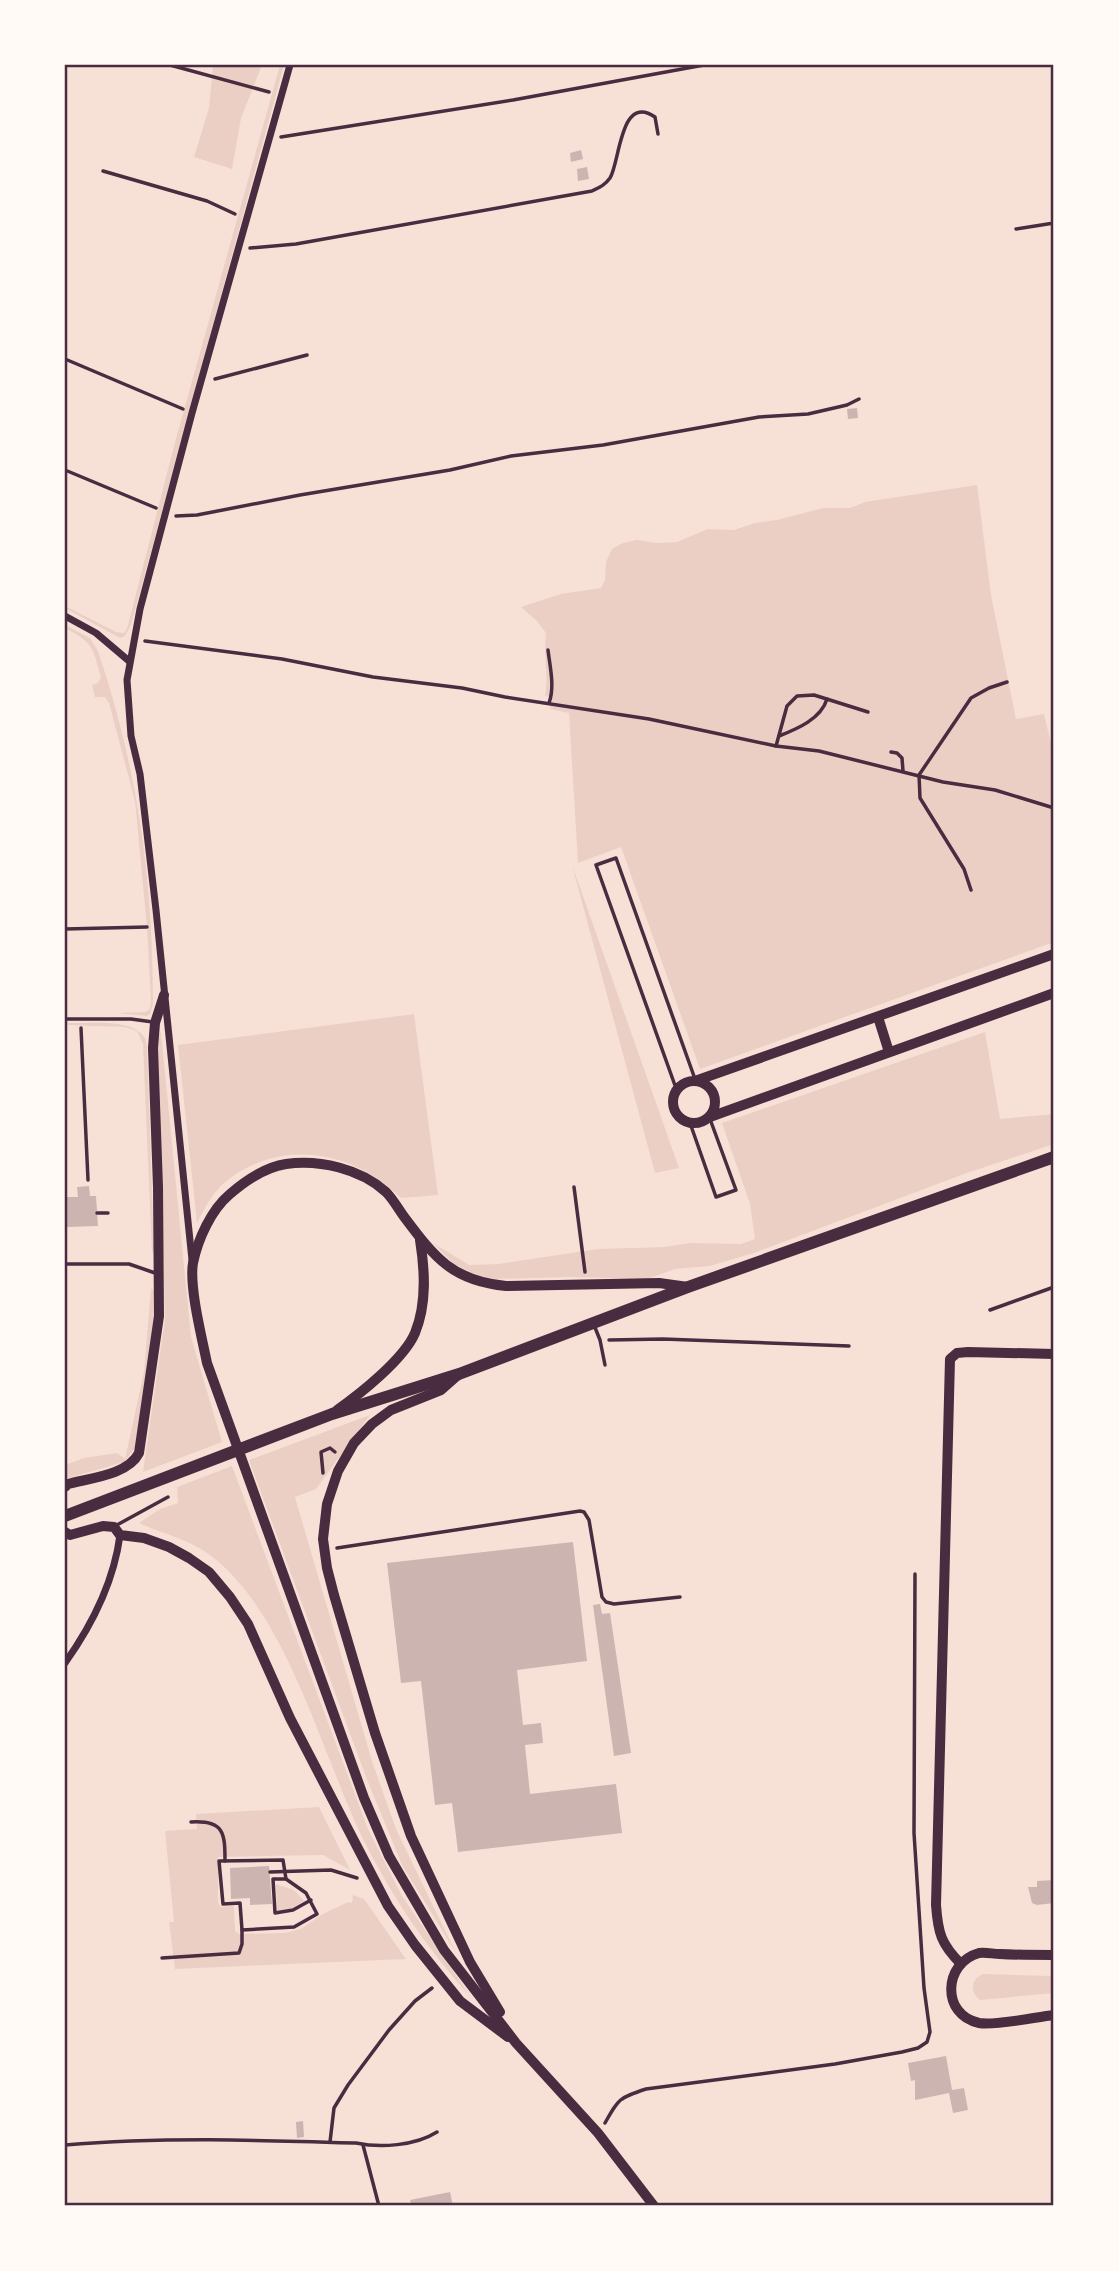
<svg xmlns="http://www.w3.org/2000/svg" width="1119" height="2271" viewBox="0 0 1119 2271" font-family="'Titillium Web',sans-serif">
<style>
.green{fill:#ebcfc5}
.building{fill:#ccb4b1}
.lines{fill:none;stroke-linecap:round;stroke-linejoin:round}
.path{stroke:#4a2c40;stroke-width:3.5}
.service{stroke:#4a2c40;stroke-width:3.5}
.minor{stroke:#4a2c40;stroke-width:7}
.tertiary{stroke:#4a2c40;stroke-width:10}
.secondary{stroke:#4a2c40;stroke-width:10}
.primary{stroke:#4a2c40;stroke-width:12}
.neatline{fill:none;stroke:#4a2c40;stroke-width:2.5}
</style>
<rect width="100%" height="100%" fill="#f7e1d7"/>
<g class="green">
<path d="M213 65H262L241 118 232 169 194 157 209 108Z"/>
<path d="M280 65H284L131 625 125 636 120 638 65 608V606L116 632 124 633 127 629 174 446Z"/>
<path d="M977 485 991 595 1016 719 1044 714 1054 756V942L700 1069 621 847 578 863 569 713 550 709 551 697 545 696C549 675 543 654 546 633L537 621 521 607 561 594 601 588 605 580 606 562 612 549 623 543 637 540 657 543 677 542 708 529 734 530 755 523 777 520 823 508H850L865 502Z"/>
<path d="M65 625 90 638 98 651C138 771 153 878 153 1004L150 1014 147 1016 116 1013 146 1012 150 1009 151 1001 147 927 135 801 109 703 105 697H95L92 685 98 683 101 677C92 647 94 643 65 628Z"/>
<path d="M572 865 679 1168 655 1173Z"/>
<path d="M414 1014 438 1195 401 1198C353 1150 279 1137 224 1183 212 1194 204 1209 197 1223L178 1045Z"/>
<path d="M65 1023C88 1024 132 1017 145 1038L147 1046 154 1249 152 1254 143 1044 137 1031 125 1027 65 1025Z"/>
<path d="M161 1032 191 1337 222 1442 143 1472 165 1319 157 1037Z"/>
<path d="M985 1032 1000 1119 1054 1114V1144L964 1174 757 1252 710 1266 675 1269 647 1279 569 1277 494 1279 474 1274 454 1264 433 1243 469 1265 498 1264 598 1249 664 1247 690 1243 741 1244 755 1239 750 1204 722 1123Z"/>
<path d="M151 1288 154 1291 156 1307 135 1448 124 1462 65 1479V1465L84 1458 117 1453 125 1459 144 1372Z"/>
<path d="M370 1415 316 1489 295 1497 372 1761 396 1829 456 1953 402 1865 366 1777 249 1460Z"/>
<path d="M232 1466 368 1829 402 1896 470 1996C428 1951 393 1898 365 1843 322 1757 287 1609 207 1553 186 1538 162 1534 139 1523L160 1509 178 1503 177 1487Z"/>
<path d="M319 1807 350 1870 323 1855 218 1857V1903L221 1907 234 1906 235 1931 239 1934 284 1933 301 1929 321 1915 348 1902 352 1903 353 1895 364 1899 406 1959 175 1969 169 1922H174L165 1831 197 1829 196 1814Z"/>
<path d="M276 1884 294 1890 304 1901 292 1908 277 1911Z"/>
<path d="M983 1974 1054 1976V1993L980 2000C970 1992 970 1980 983 1974Z"/>
</g>
<g class="building">
<path d="M581 150 583 159 571 162 570 153Z"/>
<path d="M587 167 589 179 578 181 577 169Z"/>
<path d="M857 408 858 418 848 419 847 409Z"/>
<path d="M89 1186 90 1196H96L98 1226 67 1227 66 1197H78L77 1187Z"/>
<path d="M573 1542 587 1661 517 1670 523 1725 541 1723 543 1743 525 1745 530 1794 616 1784 622 1833 458 1852 452 1803 435 1805 421 1681 401 1683 387 1563Z"/>
<path d="M600 1604 602 1614 610 1613 631 1753 614 1756 593 1605Z"/>
<path d="M269 1866 272 1904 250 1905V1898L231 1899 230 1868Z"/>
<path d="M1054 1880V1903L1037 1905 1032 1903 1028 1887H1037V1881Z"/>
<path d="M946 2056 952 2090 964 2088 968 2110 953 2113 949 2093 915 2100V2080L911 2081 908 2063Z"/>
<path d="M303 2121 304 2137 297 2138 296 2122Z"/>
<path d="M450 2192 453 2206H412L410 2200Z"/>
</g>
<g class="lines">
<g class="path">
<path d="M170 65 269 92"/>
<path d="M281 137 513 100 704 65"/>
<path d="M103 171 207 201 235 214"/>
<path d="M1016 229 1054 223"/>
<path d="M250 248 296 244 592 191C600 187 605 185 610 178 620 162 620 93 655 117L658 134"/>
<path d="M65 359 183 409"/>
<path d="M215 379 307 355"/>
<path d="M65 470 156 508"/>
<path d="M176 516 197 515 300 495 450 470 511 456 603 445 759 417 808 414 847 405 859 399"/>
<path d="M145 641 282 659 373 677 462 688 505 697 649 719 776 746 819 751 943 782 995 790 1054 808"/>
<path d="M548 650C550 667 555 687 549 703"/>
<path d="M779 736C797 729 821 719 827 699"/>
<path d="M776 746 787 706 797 696 814 695 868 712"/>
<path d="M891 752 897 753 902 758 903 771"/>
<path d="M971 890 964 869 920 798 919 775 971 698 989 688 1007 682"/>
<path d="M65 929 147 927"/>
<path d="M81 1028 88 1180"/>
<path d="M574 1187 585 1272"/>
<path d="M97 1213H108"/>
<path d="M990 1310 1054 1287"/>
<path d="M609 1340 663 1339 849 1346"/>
<path d="M323 1473 321 1452 330 1448 335 1452"/>
<path d="M337 1548 580 1511 584 1512 589 1520 602 1597 606 1602 614 1604 680 1597"/>
<path d="M191 1822C224 1820 225 1833 225 1861"/>
<path d="M283 1860 286 1879 306 1893 317 1914 294 1927 242 1930 240 1903 223 1904 219 1861Z"/>
<path d="M270 1872 331 1870 357 1878"/>
<path d="M286 1879H273L275 1913 293 1910 311 1900"/>
<path d="M162 1958 239 1953 242 1944V1930"/>
<path d="M605 2123C619 2098 619 2098 646 2089L835 2064 902 2052 918 2048 927 2042 930 2032 924 1988 914 1833 915 1574"/>
<path d="M330 2142 334 2108 348 2085 389 2030 415 2001 432 1988"/>
<path d="M65 2145C162 2137 258 2140 356 2143 380 2148 415 2146 437 2132"/>
<path d="M363 2145 379 2206"/>
</g>
<g class="service">
<path d="M65 1019H131L153 1022"/>
<path d="M677 1091 596 865 616 858 695 1079"/>
<path d="M690 1123 716 1197 736 1190 710 1119"/>
<path d="M65 1264H129L155 1273"/>
<path d="M594 1325 600 1340 605 1365"/>
<path d="M115 1526 168 1497"/>
</g>
<g class="minor">
<path d="M65 616 96 633 129 661"/>
<path d="M192 1260 156 910 140 774 131 736 127 680 140 609 192 413 290 65"/>
<path d="M65 1663C92 1625 114 1581 120 1535"/>
</g>
<g class="tertiary">
<path d="M878 1017 889 1052"/>
<path d="M695 1081 1054 954"/>
<circle cx="694" cy="1102" r="21"/>
<path d="M710 1117 1054 993"/>
<path d="M1054 1955C1036 1955 1018 1955 1000 1954 993 1954 986 1952 979 1953 943 1963 941 2015 979 2023 995 2026 1036 2017 1054 2015"/>
<path d="M961 1964C941 1944 938 1933 936 1905L950 1359 957 1353 968 1352 1054 1354"/>
</g>
<g class="secondary">
<path d="M458 1375 441 1390 391 1410 372 1424 354 1443 338 1471 327 1504 323 1539 327 1568 334 1595 375 1733 411 1836 470 1962 500 2012"/>
<path d="M337 1410C360 1394 404 1359 415 1333 427 1304 425 1271 420 1240"/>
<path d="M65 1487 68 1484C90 1478 128 1475 139 1453L159 1316 158 1187 153 1048 155 1023 164 995"/>
<path d="M65 1532 70 1535 103 1526 114 1527 120 1535 144 1538 169 1547 189 1558 209 1572 230 1597 248 1624 290 1718 388 1906 415 1945 460 2001 508 2037"/>
<path d="M654 2206 598 2133 516 2043 444 1950 389 1856 364 1798 207 1363C202 1338 189 1287 193 1263 198 1239 211 1210 230 1194 245 1181 266 1167 286 1164 319 1159 361 1169 386 1192 393 1199 399 1210 405 1218 435 1258 453 1281 506 1286L659 1283 688 1287"/>
</g>
<path class="primary" d="M65 1516 332 1414 459 1374 688 1287 1054 1157"/>
</g>
<rect width="1119" height="2271" fill="none" stroke="#fffaf5" stroke-width="133"/>
<rect x="66" y="66" width="986" height="2138" class="neatline"/>
</svg>
